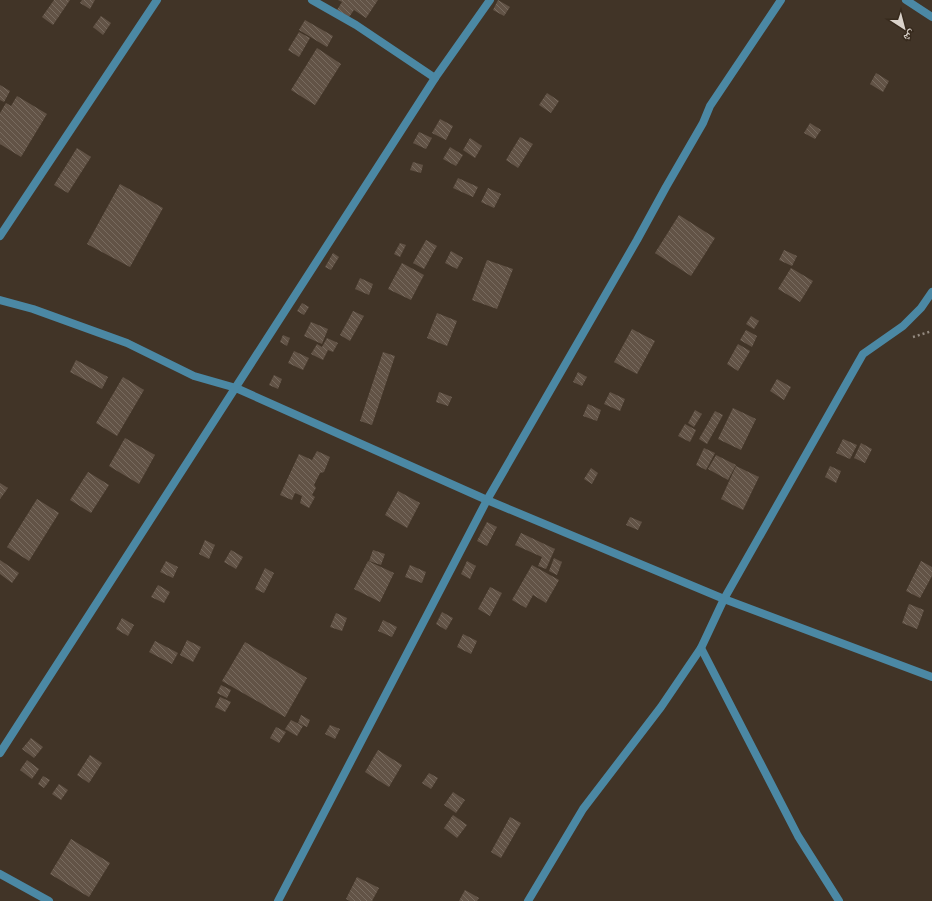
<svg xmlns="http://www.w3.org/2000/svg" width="932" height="901" viewBox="0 0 932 901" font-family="'Roboto Condensed','Noto Naskh Arabic',sans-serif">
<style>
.building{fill:url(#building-back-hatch)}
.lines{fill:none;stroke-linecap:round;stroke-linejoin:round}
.path{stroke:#958b81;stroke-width:2.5;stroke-dasharray:2 3;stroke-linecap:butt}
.street{stroke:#4b88a4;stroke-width:8}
</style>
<defs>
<pattern id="building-back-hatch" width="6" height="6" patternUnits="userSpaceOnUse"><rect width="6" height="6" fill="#625346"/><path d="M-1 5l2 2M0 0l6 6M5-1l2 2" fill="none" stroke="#786b5f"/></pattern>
</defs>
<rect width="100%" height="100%" fill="#413427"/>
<g class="building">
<path d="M54 0H70L53 25 42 17Z"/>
<path d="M82 0H95L90 9 80 3Z"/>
<path d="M338 0H378L366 18 354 10 349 17 337 10 342 2Z"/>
<path d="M498 0 510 7 504 16 493 10Z"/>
<path d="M101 16 111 23 103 35 93 27Z"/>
<path d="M305 20 333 36 327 47 299 30Z"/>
<path d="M299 32 310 38 299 57 288 50Z"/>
<path d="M317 48 341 64 315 105 291 90Z"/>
<path d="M876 73 889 81 883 92 870 84Z"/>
<path d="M0 85 10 91 4 102 0 100Z"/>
<path d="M547 93 559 101 551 113 539 105Z"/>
<path d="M17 96 47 114 21 157 0 144V113L6 103 11 106Z"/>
<path d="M440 119 453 126 446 140 432 133Z"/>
<path d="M810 123 821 130 815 139 804 133Z"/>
<path d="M419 132 432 138 426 149 413 143Z"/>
<path d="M520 137 533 144 518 168 506 160Z"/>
<path d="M470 138 482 146 475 158 463 150Z"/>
<path d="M450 147 463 155 456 166 443 159Z"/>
<path d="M77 148 91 157 68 193 54 185Z"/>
<path d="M413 162 423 165 421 173 410 170Z"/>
<path d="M458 178 478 187 473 197 453 188Z"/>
<path d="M120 184 163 208 130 267 87 244Z"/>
<path d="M488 188 501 194 494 208 481 202Z"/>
<path d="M679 215 715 238 691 276 655 253Z"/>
<path d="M426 240 437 246 424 269 413 263Z"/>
<path d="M400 243 406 245 400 257 394 254Z"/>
<path d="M784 250 797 256 792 266 779 260Z"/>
<path d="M451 251 463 258 457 269 445 263Z"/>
<path d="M333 253 339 257 331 270 325 267Z"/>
<path d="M487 260 513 269 497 309 472 300Z"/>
<path d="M402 263 424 275 411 300 388 289Z"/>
<path d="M791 268 813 281 800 302 778 289Z"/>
<path d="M360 278 373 284 369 295 355 289Z"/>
<path d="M302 303 309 307 304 315 297 311Z"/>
<path d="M353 311 364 316 350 341 340 335Z"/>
<path d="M437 313 457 321 447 346 427 338Z"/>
<path d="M751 316 759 321 754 329 746 324Z"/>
<path d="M311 322 328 329 322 344 304 336Z"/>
<path d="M632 329 655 341 637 374 614 362Z"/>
<path d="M746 330 757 336 752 347 740 340Z"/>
<path d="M283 335 290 338 287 346 280 342Z"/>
<path d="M327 338 338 343 333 352 328 350 323 360 311 354 317 344 322 347Z"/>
<path d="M738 344 750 351 738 371 727 364Z"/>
<path d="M294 351 309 358 303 370 288 363Z"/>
<path d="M383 352 395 356 372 425 360 421Z"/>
<path d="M76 360 108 377 102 389 70 372Z"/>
<path d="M578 372 587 377 582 386 573 382Z"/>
<path d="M274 375 282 379 278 389 269 385Z"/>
<path d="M123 377 144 390 117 436 96 423Z"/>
<path d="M777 379 791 387 784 400 770 391Z"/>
<path d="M439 392 452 397 448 406 436 402Z"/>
<path d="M610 392 625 399 620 411 604 404Z"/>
<path d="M588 404 601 410 597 421 583 416Z"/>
<path d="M733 408 756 419 741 450 718 439Z"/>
<path d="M695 410 702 414 694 427 688 423Z"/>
<path d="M715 411 723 415 707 444 699 439Z"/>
<path d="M685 424 696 430 690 442 678 436Z"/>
<path d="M125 438 155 455 139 484 109 466Z"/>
<path d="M843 439 857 445 850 459 836 453Z"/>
<path d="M861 443 872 449 865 463 854 458Z"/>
<path d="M704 448 715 453 706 470 696 465Z"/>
<path d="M317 451 330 457 324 472 320 473 314 485 316 488 312 495 315 497 309 508 300 503 302 496 295 493 292 500 280 495 299 454 312 460Z"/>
<path d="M716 455 736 465 728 480 708 469Z"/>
<path d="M736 466 759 477 743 510 721 499Z"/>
<path d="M830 466 841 471 836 483 825 477Z"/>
<path d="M591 468 598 473 592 484 584 479Z"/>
<path d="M88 472 109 485 91 513 70 500Z"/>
<path d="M0 483 8 488 0 499Z"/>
<path d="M398 491 420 503 407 528 385 515Z"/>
<path d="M37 499 59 513 29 561 7 547Z"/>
<path d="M630 517 642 522 638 530 626 525Z"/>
<path d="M487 522 497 527 487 546 477 541Z"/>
<path d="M521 533 555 549 546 569 538 566 542 557 515 545Z"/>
<path d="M205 540 215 545 209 559 199 554Z"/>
<path d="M231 550 243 557 236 569 224 562Z"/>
<path d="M373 550 385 554 381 565 369 561Z"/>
<path d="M554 558 562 562 557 575 549 571Z"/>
<path d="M0 560 19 573 12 583 0 574Z"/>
<path d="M166 561 178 567 173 578 160 572Z"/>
<path d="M368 561 394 573 380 602 354 589Z"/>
<path d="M467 561 476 566 470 579 461 574Z"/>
<path d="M921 561 932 567V576L920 598 906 591Z"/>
<path d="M410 565 426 572 422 583 405 577Z"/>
<path d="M532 565 559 580 546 603 533 595 526 608 512 600Z"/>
<path d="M265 568 274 573 264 593 255 589Z"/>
<path d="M158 585 170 592 164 603 151 597Z"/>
<path d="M490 587 502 593 490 616 478 609Z"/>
<path d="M909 604 924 610 917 629 902 623Z"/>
<path d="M442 612 453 618 446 630 436 624Z"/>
<path d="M336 613 347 618 342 631 330 627Z"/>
<path d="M122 618 134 625 128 636 116 629Z"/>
<path d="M383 620 397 627 392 637 378 631Z"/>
<path d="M463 634 477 641 471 654 457 647Z"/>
<path d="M187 640 201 647 193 662 180 655Z"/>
<path d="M155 641 178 653 172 664 149 652Z"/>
<path d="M245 642 307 678 285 717 222 681Z"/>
<path d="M221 685 231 690 227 698 217 693Z"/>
<path d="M220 697 231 702 225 712 215 707Z"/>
<path d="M301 715 310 720 307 727 298 723Z"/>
<path d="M291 720 303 726 297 736 285 729Z"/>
<path d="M330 725 340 729 335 739 325 734Z"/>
<path d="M276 727 286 732 279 743 270 738Z"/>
<path d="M31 738 43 747 34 758 22 749Z"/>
<path d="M378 750 402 765 389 787 365 772Z"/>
<path d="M90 755 102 763 89 783 77 775Z"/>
<path d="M27 760 39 769 32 779 20 770Z"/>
<path d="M429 773 438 778 431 789 422 783Z"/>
<path d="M43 776 50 780 44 788 38 784Z"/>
<path d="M59 784 68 790 61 800 52 794Z"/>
<path d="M453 792 465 800 456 813 444 805Z"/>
<path d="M453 815 467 825 457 838 444 828Z"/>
<path d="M510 817 521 823 501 858 491 852Z"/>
<path d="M71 839 110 863 89 897 50 874Z"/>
<path d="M357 877 379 888 372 901H350L346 899Z"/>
<path d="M465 890 479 898 477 901H459Z"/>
</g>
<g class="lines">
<path class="path" d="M913 337 932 331"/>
<g class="street">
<path d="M312 0 356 25 435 78"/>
<path d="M906 0 932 17"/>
<path d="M0 236 157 0"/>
<path d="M0 300 33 309 127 343 194 376 236 388 487 500 724 599 932 677"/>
<path d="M701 648 798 836 839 901"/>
<path d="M0 753 435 78 490 0"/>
<path d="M0 874 49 901"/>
<path d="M278 901 487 500 637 240 666 187 703 123 710 106 781 0"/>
<path d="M528 901 583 809 661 707 701 648 724 599 863 354 903 326 921 308 932 292"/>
</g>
</g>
<g transform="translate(904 28) rotate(144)" stroke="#372a1d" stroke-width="3" paint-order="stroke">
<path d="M0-3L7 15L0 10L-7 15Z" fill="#dad2ca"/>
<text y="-6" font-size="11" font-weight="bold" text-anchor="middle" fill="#dad2ca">ش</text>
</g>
</svg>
